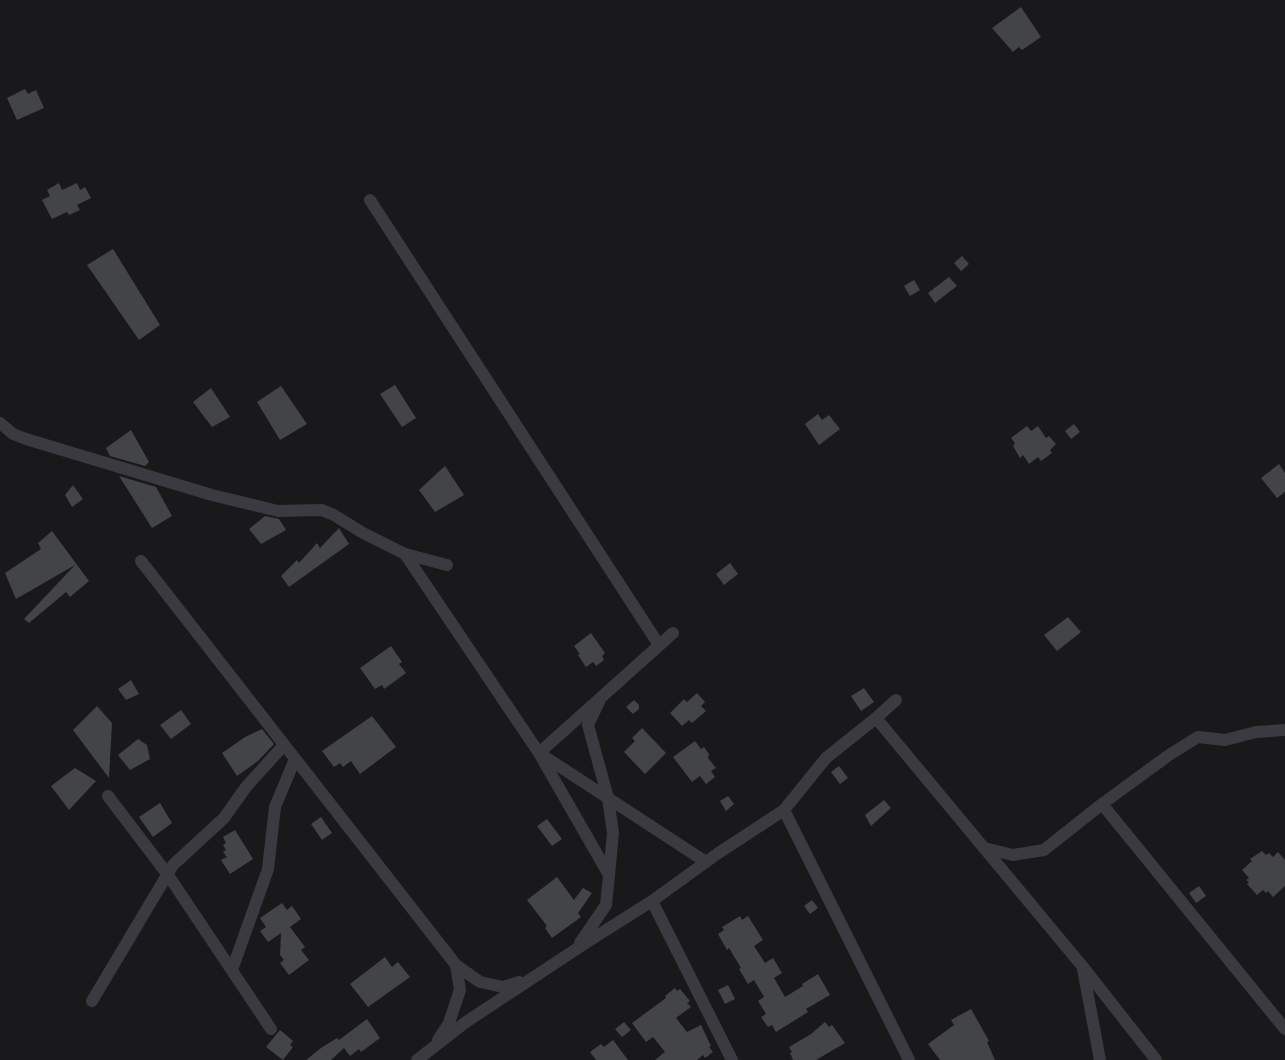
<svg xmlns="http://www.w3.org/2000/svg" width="1285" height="1060" viewBox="0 0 1285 1060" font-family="Rubik,sans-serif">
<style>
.building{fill:#434448}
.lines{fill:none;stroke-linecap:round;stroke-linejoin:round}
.minor{stroke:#3a3a40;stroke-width:12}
</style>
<rect width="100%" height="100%" fill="#19191b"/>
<g class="building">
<path d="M1021 7 1041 37 1022 50 1019 47 1013 52 992 28Z"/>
<path d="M25 89 28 94 36 90 44 108 17 120 7 98Z"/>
<path d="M59 183 62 190 77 183 80 190 85 187 91 198 77 205 80 210 69 215 67 212 52 219 42 200 50 196 47 190Z"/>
<path d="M113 249 160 325 139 340 87 265Z"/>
<path d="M962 256 969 264 961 271 954 263Z"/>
<path d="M949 277 957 286 935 303 928 293Z"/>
<path d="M914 280 920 290 910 296 904 286Z"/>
<path d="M395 385 416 418 402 427 380 394Z"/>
<path d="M281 386 307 424 280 440 257 402Z"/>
<path d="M211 388 230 417 212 427 193 402Z"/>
<path d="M818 414 822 420 829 415 840 429 819 445 805 424Z"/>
<path d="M1074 424 1080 432 1071 439 1065 431Z"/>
<path d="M1027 426 1031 431 1038 426 1046 438 1049 436 1056 444 1050 450 1052 453 1041 461 1038 457 1029 464 1023 455 1020 458 1013 446 1015 443 1011 438Z"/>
<path d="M131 430 149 462 145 466 110 456 106 448Z"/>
<path d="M1279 464 1285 473V492L1277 498 1261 478Z"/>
<path d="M445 466 464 495 435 512 419 490Z"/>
<path d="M119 476 156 487 172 516 152 528Z"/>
<path d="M73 485 83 499 72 507 65 495Z"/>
<path d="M265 516 279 519 286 530 261 544 249 529Z"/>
<path d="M339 528 349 544 289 587 281 576 297 560 299 563 317 543 320 548Z"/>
<path d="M52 531 89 581 70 597 66 592 29 623 24 619 75 565 16 599 5 573 41 549 38 543Z"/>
<path d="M730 563 738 574 724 585 716 574Z"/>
<path d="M1068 617 1081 632 1057 651 1044 635Z"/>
<path d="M591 633 605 653 602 656 604 660 596 666 593 662 586 667 578 655 580 654 574 646Z"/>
<path d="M391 646 402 662 399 664 406 673 384 689 382 685 375 689 360 668Z"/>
<path d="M131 680 139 694 126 700 118 689Z"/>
<path d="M864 688 874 702 861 711 851 696Z"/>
<path d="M697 693 705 702 701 706 706 711 692 723 689 720 682 726 670 713 684 699 687 702Z"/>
<path d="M634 700 639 705V709L633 714 626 707Z"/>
<path d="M97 706 112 723 109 778 73 730Z"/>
<path d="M181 710 191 724 171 739 160 725Z"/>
<path d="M372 716 396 747 360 774 351 761 343 767 340 763 334 767 322 751Z"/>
<path d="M642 728 666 753 645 774 624 752 635 741 632 738Z"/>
<path d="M262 729 274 744 258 761 237 776 222 753 245 737Z"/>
<path d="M138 739 147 745 150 759 130 770 118 755Z"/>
<path d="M695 741 701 749 704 747 709 754 708 758 716 768 711 771 715 777 706 784 700 776 692 782 673 757Z"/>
<path d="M839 766 848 778 840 784 831 772Z"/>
<path d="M75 768 96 781 69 810 51 786Z"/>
<path d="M728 796 734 804 726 811 720 801Z"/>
<path d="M884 800 891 808 871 826 865 815Z"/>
<path d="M160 803 172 823 153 837 139 817Z"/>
<path d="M321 817 332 833 322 840 311 824Z"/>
<path d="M547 819 562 839 552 846 537 826Z"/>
<path d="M235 830 253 859 230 874 221 860 227 857 223 852 226 850 223 845 226 843 223 837Z"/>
<path d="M1262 851 1266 855 1269 853 1273 857 1278 852 1285 860V886L1273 897 1268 891 1266 893 1263 890 1257 895 1247 884 1249 882 1246 880 1249 878 1242 870 1252 861 1250 859Z"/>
<path d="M557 877 574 900 583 888 592 893 578 913 581 917 552 938 545 928 547 926 527 900Z"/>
<path d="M1199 886 1206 896 1196 903 1189 893Z"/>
<path d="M812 900 818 908 810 914 804 906Z"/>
<path d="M282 903 287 910 292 906 301 919 290 927 305 947 301 950 309 960 289 975 280 963 284 960 280 955 281 933 268 942 260 931 266 927 260 918Z"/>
<path d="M740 916 742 920 748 916 763 940 754 946 765 963 773 958 782 973 774 978 785 997 803 986 802 984 818 974 830 995 806 1009 808 1012 776 1032 772 1025 768 1027 761 1017 766 1014 758 1001 764 997 754 980 748 984 739 969 741 968 729 948 727 950 718 934 724 930 722 927Z"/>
<path d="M385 957 392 967 398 962 410 977 368 1007 350 984Z"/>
<path d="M728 985 735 999 725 1004 718 990Z"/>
<path d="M675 988 677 991 680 989 690 1001 687 1003 691 1007 676 1018 687 1032 701 1025 711 1046 709 1047 713 1052 705 1058 703 1055 697 1060H655L665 1052 653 1037 646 1042 632 1023 666 998 665 996Z"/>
<path d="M971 1009 989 1041 987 1042 995 1060H940L928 1044 954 1025 951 1020Z"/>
<path d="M367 1019 380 1038 361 1052 359 1049 350 1056 344 1048 331 1060H306L321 1048 337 1038 339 1040Z"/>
<path d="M624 1022 631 1030 622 1037 615 1029Z"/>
<path d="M825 1022 829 1027 832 1025 845 1043 816 1060H793L790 1053 792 1052 789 1047 811 1034Z"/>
<path d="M280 1030 293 1041 290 1045 293 1047 283 1060 266 1047Z"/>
<path d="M613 1040 628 1060H596L590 1052 601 1044 604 1047Z"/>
</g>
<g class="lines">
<g class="minor">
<path d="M370 200 659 645"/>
<path d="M0 423 13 434 26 439 212 495 278 511 322 510 334 515 363 533 405 554 447 565"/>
<path d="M405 554 539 753 609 875 606 905 580 943"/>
<path d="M141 561 456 965 480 982 503 987 519 982"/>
<path d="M673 633 539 753 706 862"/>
<path d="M599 702 588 725 608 798 613 833 609 875"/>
<path d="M876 718 1083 967 1156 1060"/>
<path d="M108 796 168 875 271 1029"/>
<path d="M1102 804 1285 1029"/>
<path d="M784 810 909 1060"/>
<path d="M984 848 1013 855 1044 850 1102 804 1169 755 1198 737 1225 740 1256 732 1285 730"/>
<path d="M652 901 732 1060"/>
<path d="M1083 969 1100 1060"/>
<path d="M232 970 268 869 275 807 295 759"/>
<path d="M92 1001 173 865 224 818 246 787 284 745"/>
<path d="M438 1040 449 1023 460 990 456 965"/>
<path d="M417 1060 466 1022 584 944 652 901 717 854 784 810 826 758 876 718 896 700"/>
</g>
</g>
</svg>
